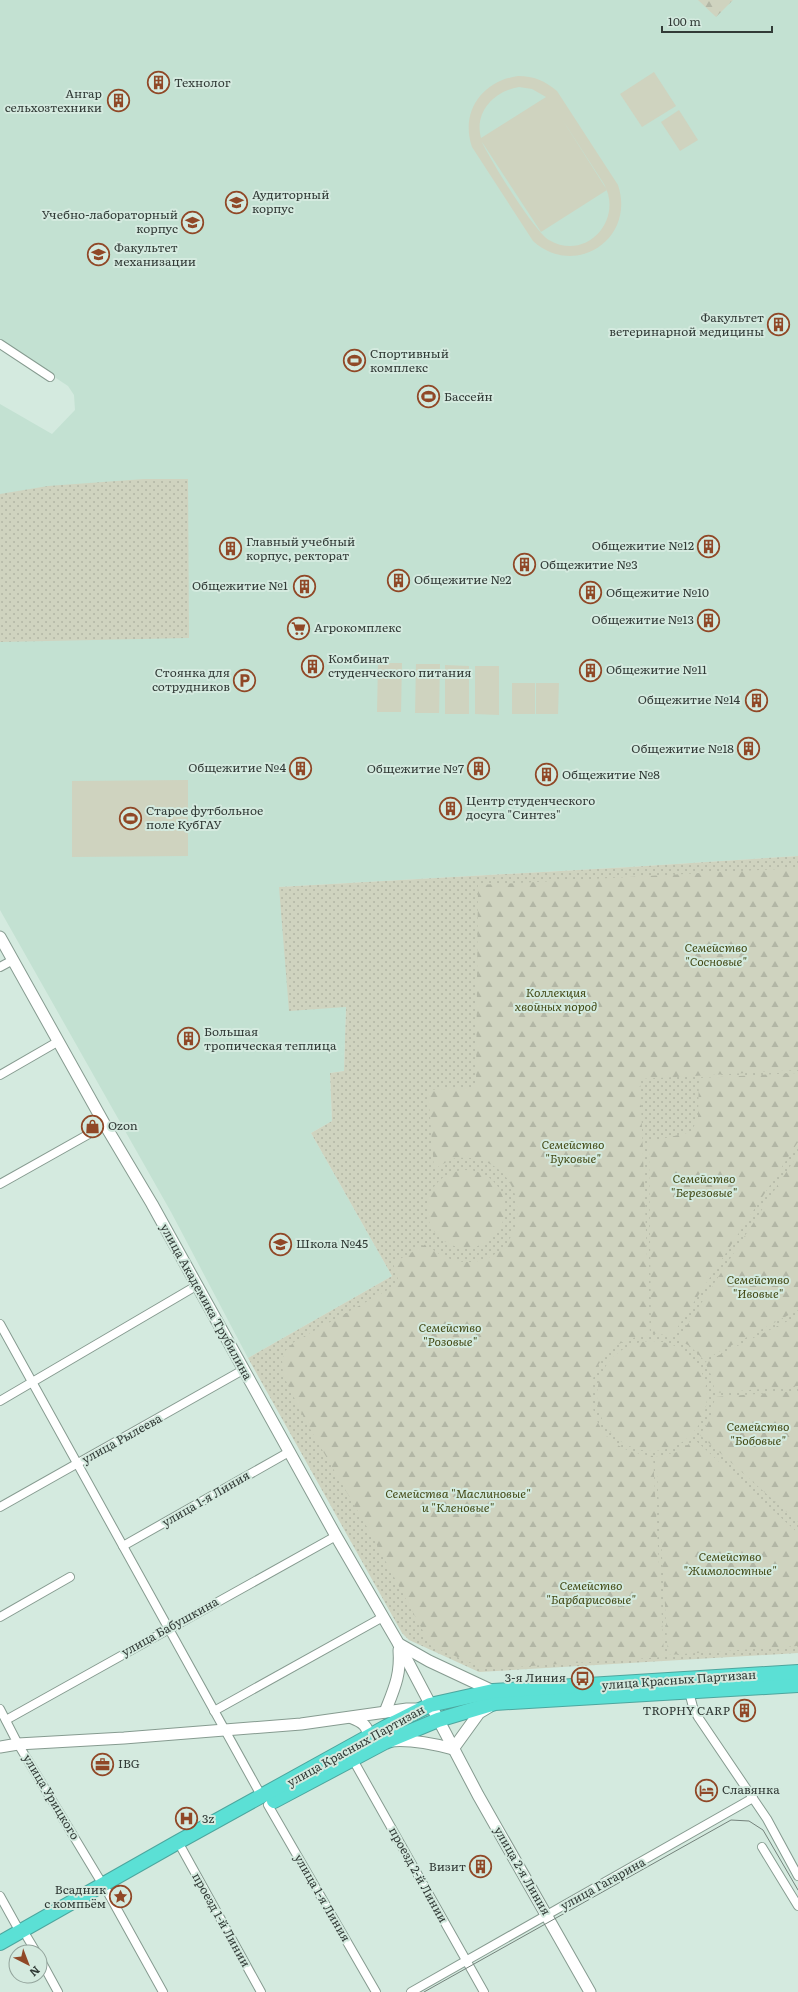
<svg xmlns="http://www.w3.org/2000/svg" width="798" height="1992" viewBox="0 0 798 1992" font-family="Literata,serif">
<style>
.built{fill:#c3e1d2}
.green{fill:url(#green-dots)}
.forest{fill:url(#forest-firs)}
.pitch{fill:#cfd3bf;fill-rule:evenodd}
.lines{fill:none;stroke-linecap:round;stroke-linejoin:round}
.street-casing{stroke:#869b90;stroke-width:10}
.secondary-casing{stroke:#869b90;stroke-width:13}
.highway-casing{stroke:#4da69e;stroke-width:16}
.street{stroke:#fff;stroke-width:8}
.secondary{stroke:#fff;stroke-width:11}
.highway{stroke:#5be0d5;stroke-width:14}
.tram{stroke:#74827b;stroke-width:1}
.labels{text-anchor:middle;stroke-width:4;stroke-linejoin:round;paint-order:stroke}
.poi-label{font-size:12px;fill:#323b37;stroke:#d4eadf;text-anchor:start}
.park-label{font-size:12px;font-style:italic;fill:#434a16;stroke:#d4eadf}
.street-label{font-size:12px;fill:#323b37;stroke:#d4eadf}
</style>
<defs>
<pattern id="green-dots" width="8" height="8" patternUnits="userSpaceOnUse"><rect width="8" height="8" fill="#cfd3bf"/><path d="M2 2h.1M6 6h.1" fill="none" stroke="#b2b6a5" stroke-width="1.8" stroke-linecap="round"/></pattern>
<pattern id="forest-firs" width="22" height="20" patternUnits="userSpaceOnUse"><rect width="22" height="20" fill="#cfd3bf"/><path d="M5 1l3.5 6h-7zM16 11l3.5 6h-7z" fill="#b2b6a5"/></pattern>
</defs>
<rect width="100%" height="100%" fill="#d4eadf"/>
<path class="built" d="M0 0H798V856L630 867 279 887 346 1007 344 1071 330 1073 332 1121 311 1133 392 1276 248 1358 171 1212 0 910V404L52 434 75 410 74 395 68 386 0 341Z"/>
<g class="green">
<path d="M144 479H188L189 638 0 642V494L48 486Z"/>
<path d="M798 856V1653L479 1672 409 1640 402 1633 248 1358 392 1276 311 1133 332 1121 330 1073 344 1071 346 1007 289 1011 279 887 630 867Z"/>
</g>
<g class="forest">
<path d="M698 0H733L716 17Z"/>
<path d="M798 868V1070L640 1079 650 1335C634 1336 618 1342 606 1354 583 1379 588 1425 616 1444 628 1452 640 1454 653 1456L664 1657 486 1669 431 1646 371 1534 306 1422 283 1375 282 1360 285 1351 294 1342 393 1287 398 1279 393 1263 426 1244C439 1256 454 1263 472 1262 530 1256 533 1172 477 1159 470 1158 461 1157 453 1159 447 1161 440 1166 434 1169L428 1090 476 1087 478 885Z"/>
<path d="M798 1073V1142L672 1336 651 1333 649 1142 691 1132 698 1118 699 1078Z"/>
<path d="M798 1154V1310L704 1360 691 1347 678 1339Z"/>
<circle cx="466" cy="1209" r="39"/>
<path d="M798 1316V1386L715 1393 712 1377 705 1362Z"/>
<circle cx="652" cy="1396" r="55"/>
<path d="M798 1391V1522L700 1435 711 1417 715 1397Z"/>
<path d="M695 1440 798 1533V1646L668 1655 656 1457 677 1452Z"/>
</g>
<g class="pitch">
<path d="M654 72 676 106 642 127 620 94Z"/>
<path d="M518 76C534 76 545 81 557 91L618 185C636 239 575 279 533 241L472 147C460 112 482 81 518 76ZM519 87 532 89 546 97 481 138C474 112 494 91 519 87ZM560 116 604 184C624 220 586 262 549 240 535 232 490 160 482 142L541 232 607 190Z"/>
<path d="M679 110 698 140 680 151 661 122Z"/>
<path d="M378 663H402L401 712H377Z"/>
<path d="M416 664H440L439 713H415Z"/>
<path d="M445 665 469 666V714H445Z"/>
<path d="M475 666H499V715L475 714Z"/>
<rect x="512" y="683" width="23" height="31"/>
<path d="M536 683H559L558 714H536Z"/>
<path d="M188 780V856L72 857V781Z"/>
</g>
<g class="lines">
<defs>
<g id="street">
<path d="M0 344 50 377"/>
<path d="M0 967 13 960"/>
<path d="M0 1075 59 1041"/>
<path d="M0 1184 105 1125"/>
<path d="M0 1324 262 1797"/>
<path d="M0 1401 196 1286"/>
<path d="M0 1507 243 1370"/>
<path d="M123 1546 289 1452"/>
<path d="M0 1617 70 1577"/>
<path d="M689 1692 693 1707 698 1717 767 1819 798 1876"/>
<path d="M0 1709 18 1744 103 1885"/>
<path d="M214 1711 383 1617"/>
<path d="M6 1720 336 1536"/>
<path d="M352 1758 484 1992"/>
<path d="M268 1805 376 1992"/>
<path d="M762 1847 798 1906"/>
<path d="M182 1849 261 1992"/>
<path d="M107 1891 163 1992"/>
<path d="M0 1896 20 1932"/>
<path d="M27 1937 36 1952"/>
<path d="M40 1959 58 1992"/>
<path d="M411 1992 753 1798"/>
</g>
<g id="secondary">
<path d="M0 937 105 1125 152 1204 336 1536 397 1641 478 1795 590 1992"/>
<path d="M399 1644 429 1661 493 1691"/>
<path d="M385 1712C394 1689 401 1675 399 1650"/>
<path d="M352 1718C362 1722 369 1726 368 1738"/>
<path d="M391 1741C412 1739 434 1744 453 1749"/>
<path d="M0 1747 18 1744 124 1738 301 1724 407 1709H420"/>
<path d="M453 1749 479 1713 489 1707"/>
</g>
<g id="highway">
<path d="M274 1801 385 1742 438 1720 495 1703 798 1685"/>
<path d="M0 1943 178 1842 386 1727 430 1705 493 1691 798 1672"/>
</g>
</defs>
<use href="#street" class="street-casing"/>
<use href="#secondary" class="secondary-casing"/>
<use href="#highway" class="highway-casing"/>
<use href="#street" class="street"/>
<use href="#secondary" class="secondary"/>
<use href="#highway" class="highway"/>
<path class="tram" d="M424 1992 731 1820 749 1821 763 1830 798 1890"/>
</g>
<defs>
<symbol id="building-ring" viewBox="-11 -11 22 22"><circle r="9.5" fill="#d4eadf" stroke="#904827" stroke-width="1.5"/><path d="M-4-6H4V6H1V3H-1V6H-4ZM-2.5-4.3h1.7v1.8h-1.7ZM.8-4.3h1.7v1.8H.8ZM-2.5-1h1.7V.8h-1.7ZM.8-1h1.7V.8H.8Z" fill="#904827"/></symbol>
<symbol id="university-ring" viewBox="-11 -11 22 22"><circle r="9.5" fill="#d4eadf" stroke="#904827" stroke-width="1.5"/><path d="M0-5L7-2L0 1L-7-2ZM-4 1L0 2.5L4 1V4Q0 6-4 4Z" fill="#904827"/></symbol>
<symbol id="stadium-ring" viewBox="-11 -11 22 22"><circle r="9.5" fill="#d4eadf" stroke="#904827" stroke-width="1.5"/><path d="M0-5a6.5 5 0 1 0 0 10a6.5 5 0 1 0 0-10ZM-3.5-1.8h7v3.6h-7Z" fill="#904827"/></symbol>
<symbol id="supermarket-ring" viewBox="-11 -11 22 22"><circle r="9.5" fill="#d4eadf" stroke="#904827" stroke-width="1.5"/><path d="M-6-5.5h2.5l.6 2H6L4.5 2H-2.5L-4.4-4H-6ZM-1.5 3.2a1.3 1.3 0 1 0 .1 0ZM3 3.2a1.3 1.3 0 1 0 .1 0Z" fill="#904827"/></symbol>
<symbol id="parking-ring" viewBox="-11 -11 22 22"><circle r="9.5" fill="#d4eadf" stroke="#904827" stroke-width="1.5"/><path d="M-3.5-5.5H1a3.5 3.5 0 0 1 0 7H-1V5.5H-3.5ZM-1-3.4V-.6H.8a1.4 1.4 0 0 0 0-2.8Z" fill="#904827"/></symbol>
<symbol id="shop-ring" viewBox="-11 -11 22 22"><circle r="9.5" fill="#d4eadf" stroke="#904827" stroke-width="1.5"/><path d="M-5-2.5h2.3a2.7 3.5 0 0 1 5.4 0H5L5.5 6h-11ZM-1.5-2.5h3a1.5 2.3 0 0 0-3 0Z" fill="#904827"/></symbol>
<symbol id="school-ring" viewBox="-11 -11 22 22"><circle r="9.5" fill="#d4eadf" stroke="#904827" stroke-width="1.5"/><path d="M0-5L7-2L0 1L-7-2ZM-4 1L0 2.5L4 1V4Q0 6-4 4Z" fill="#904827"/></symbol>
<symbol id="bus-ring" viewBox="-11 -11 22 22"><circle r="9.5" fill="#d4eadf" stroke="#904827" stroke-width="1.5"/><path d="M-5-6H5V4H4V6H2V4H-2V6H-4V4H-5ZM-3.5-4V0h7V-4ZM-3.5 1.2v1.5H-2V1.2ZM2 1.2v1.5H3.5V1.2Z" fill="#904827"/></symbol>
<symbol id="office-ring" viewBox="-11 -11 22 22"><circle r="9.5" fill="#d4eadf" stroke="#904827" stroke-width="1.5"/><path d="M-6-3h4V-5.5h4V-3h4V5H-6ZM-1-4.5V-3h2v-1.5ZM-6 0V1H6V0Z" fill="#904827"/></symbol>
<symbol id="hotel-ring" viewBox="-11 -11 22 22"><circle r="9.5" fill="#d4eadf" stroke="#904827" stroke-width="1.5"/><path d="M-6-4.5h1.5V1H6V5H4.5V3h-9V5H-6ZM-4 0a1.8 1.8 0 1 1 3.6 0ZM.5 0V-2.5h3Q6-2.5 6 0Z" fill="#904827"/></symbol>
<symbol id="hospital-ring" viewBox="-11 -11 22 22"><circle r="9.5" fill="#d4eadf" stroke="#904827" stroke-width="1.5"/><path d="M-5-5h3v3.5h4V-5h3V5h-3V1.5h-4V5h-3Z" fill="#904827"/></symbol>
<symbol id="sight-ring" viewBox="-11 -11 22 22"><circle r="9.5" fill="#d4eadf" stroke="#904827" stroke-width="1.5"/><path d="M0-6L1.8-2.2L6-1.7L2.9 1.2L3.7 5.4L0 3.3L-3.7 5.4L-2.9 1.2L-6-1.7L-1.8-2.2Z" fill="#904827"/></symbol>
</defs>
<g fill-rule="evenodd">
<use href="#building-ring" x="146" y="70" width="25" height="25"/>
<use href="#building-ring" x="106" y="88" width="25" height="25"/>
<use href="#university-ring" x="224" y="190" width="25" height="25"/>
<use href="#university-ring" x="180" y="210" width="25" height="25"/>
<use href="#university-ring" x="86" y="242" width="25" height="25"/>
<use href="#building-ring" x="766" y="312" width="25" height="25"/>
<use href="#stadium-ring" x="342" y="348" width="25" height="25"/>
<use href="#stadium-ring" x="416" y="384" width="25" height="25"/>
<use href="#building-ring" x="696" y="534" width="25" height="25"/>
<use href="#building-ring" x="218" y="536" width="25" height="25"/>
<use href="#building-ring" x="512" y="552" width="25" height="25"/>
<use href="#building-ring" x="386" y="568" width="25" height="25"/>
<use href="#building-ring" x="292" y="574" width="25" height="25"/>
<use href="#building-ring" x="578" y="580" width="25" height="25"/>
<use href="#building-ring" x="696" y="608" width="25" height="25"/>
<use href="#supermarket-ring" x="286" y="616" width="25" height="25"/>
<use href="#building-ring" x="300" y="654" width="25" height="25"/>
<use href="#building-ring" x="578" y="658" width="25" height="25"/>
<use href="#parking-ring" x="232" y="668" width="25" height="25"/>
<use href="#building-ring" x="744" y="688" width="25" height="25"/>
<use href="#building-ring" x="736" y="736" width="25" height="25"/>
<use href="#building-ring" x="288" y="756" width="25" height="25"/>
<use href="#building-ring" x="466" y="756" width="25" height="25"/>
<use href="#building-ring" x="534" y="762" width="25" height="25"/>
<use href="#building-ring" x="438" y="796" width="25" height="25"/>
<use href="#stadium-ring" x="118" y="806" width="25" height="25"/>
<use href="#building-ring" x="176" y="1026" width="25" height="25"/>
<use href="#shop-ring" x="80" y="1114" width="25" height="25"/>
<use href="#school-ring" x="268" y="1232" width="25" height="25"/>
<use href="#bus-ring" x="570" y="1666" width="25" height="25"/>
<use href="#building-ring" x="732" y="1698" width="25" height="25"/>
<use href="#office-ring" x="90" y="1752" width="25" height="25"/>
<use href="#hotel-ring" x="694" y="1778" width="25" height="25"/>
<use href="#hospital-ring" x="174" y="1806" width="25" height="25"/>
<use href="#building-ring" x="468" y="1854" width="25" height="25"/>
<use href="#sight-ring" x="108" y="1884" width="25" height="25"/>
</g>
<g class="labels">
<g class="poi-label">
<text x="174" y="87">Технолог</text>
<text x="102" y="98" text-anchor="end">Ангар<tspan x="102" dy="14">сельхозтехники</tspan></text>
<text x="252" y="199">Аудиторный<tspan x="252" dy="14">корпус</tspan></text>
<text x="178" y="219" text-anchor="end">Учебно-лабораторный<tspan x="178" dy="14">корпус</tspan></text>
<text x="114" y="252">Факультет<tspan x="114" dy="14">механизации</tspan></text>
<text x="764" y="322" text-anchor="end">Факультет<tspan x="764" dy="14">ветеринарной медицины</tspan></text>
<text x="370" y="358">Спортивный<tspan x="370" dy="14">комплекс</tspan></text>
<text x="444" y="401">Бассейн</text>
<text x="246" y="546">Главный учебный<tspan x="246" dy="14">корпус, ректорат</tspan></text>
<text x="694" y="550" text-anchor="end">Общежитие №12</text>
<text x="540" y="569">Общежитие №3</text>
<text x="414" y="584">Общежитие №2</text>
<text x="288" y="590" text-anchor="end">Общежитие №1</text>
<text x="606" y="597">Общежитие №10</text>
<text x="694" y="624" text-anchor="end">Общежитие №13</text>
<text x="314" y="632">Агрокомплекс</text>
<text x="328" y="663">Комбинат<tspan x="328" dy="14">студенческого питания</tspan></text>
<text x="606" y="674">Общежитие №11</text>
<text x="230" y="677" text-anchor="end">Стоянка для<tspan x="230" dy="14">сотрудников</tspan></text>
<text x="740" y="704" text-anchor="end">Общежитие №14</text>
<text x="734" y="753" text-anchor="end">Общежитие №18</text>
<text x="286" y="772" text-anchor="end">Общежитие №4</text>
<text x="464" y="773" text-anchor="end">Общежитие №7</text>
<text x="562" y="779">Общежитие №8</text>
<text x="466" y="805">Центр студенческого<tspan x="466" dy="14">досуга "Синтез"</tspan></text>
<text x="146" y="815">Старое футбольное<tspan x="146" dy="14">поле КубГАУ</tspan></text>
<text x="204" y="1036">Большая<tspan x="204" dy="14">тропическая теплица</tspan></text>
<text x="108" y="1130">Ozon</text>
<text x="296" y="1248">Школа №45</text>
<text x="566" y="1682" text-anchor="end">3-я Линия</text>
<text x="730" y="1715" text-anchor="end">TROPHY CARP</text>
<text x="118" y="1768">IBG</text>
<text x="722" y="1794">Славянка</text>
<text x="202" y="1823">3z</text>
<text x="466" y="1871" text-anchor="end">Визит</text>
<text x="106" y="1894" text-anchor="end">Всадник<tspan x="106" dy="14">с компьём</tspan></text>
</g>
<g class="park-label">
<text x="716" y="952">Семейство<tspan x="716" dy="14">"Сосновые"</tspan></text>
<text x="556" y="997">Коллекция<tspan x="556" dy="14">хвойных пород</tspan></text>
<text x="573" y="1149">Семейство<tspan x="573" dy="14">"Буковые"</tspan></text>
<text x="704" y="1183">Семейство<tspan x="704" dy="14">"Березовые"</tspan></text>
<text x="758" y="1284">Семейство<tspan x="758" dy="14">"Ивовые"</tspan></text>
<text x="450" y="1332">Семейство<tspan x="450" dy="14">"Розовые"</tspan></text>
<text x="758" y="1431">Семейство<tspan x="758" dy="14">"Бобовые"</tspan></text>
<text x="458" y="1498">Семейства "Маслиновые"<tspan x="458" dy="14">и "Кленовые"</tspan></text>
<text x="730" y="1561">Семейство<tspan x="730" dy="14">"Жимолостные"</tspan></text>
<text x="591" y="1590">Семейство<tspan x="591" dy="14">"Барбарисовые"</tspan></text>
</g>
<g class="street-label">
<text transform="translate(206 1302) rotate(61)" y="4">улица Академика Трубилина</text>
<text transform="translate(122 1439) rotate(-29)" y="4">улица Рылеева</text>
<text transform="translate(206 1499) rotate(-30)" y="4">улица 1-я Линия</text>
<text transform="translate(170 1627) rotate(-29)" y="4">улица Бабушкина</text>
<text transform="translate(679 1680) rotate(-4)" y="4">улица Красных Партизан</text>
<text transform="translate(356 1746) rotate(-29)" y="4">улица Красных Партизан</text>
<text transform="translate(51 1797) rotate(59)" y="4">улица Урицкого</text>
<text transform="translate(522 1871) rotate(60)" y="4">улица 2-я Линия</text>
<text transform="translate(418 1875) rotate(61)" y="4">проезд 2-й Линии</text>
<text transform="translate(603 1884) rotate(-29)" y="4">улица Гагарина</text>
<text transform="translate(322 1898) rotate(60)" y="4">улица 1-я Линия</text>
<text transform="translate(221 1920) rotate(61)" y="4">проезд 1-й Линии</text>
</g>
</g>
<g transform="translate(28 1964) rotate(138)"><circle r="19" fill="#d4eadf" stroke="#93a49c"/>
<path d="M0-3L7 15L0 10L-7 15Z" fill="#904827"/>
<text y="-6" font-size="11" font-weight="bold" text-anchor="middle" fill="#323b37">N</text>
</g>
<path d="M662 26v6h110v-6" fill="none" stroke="#323b37" stroke-width="2"/>
<text x="668" y="26" font-size="12" fill="#323b37" stroke="#d4eadf" stroke-width="3" paint-order="stroke">100 m</text>
</svg>
